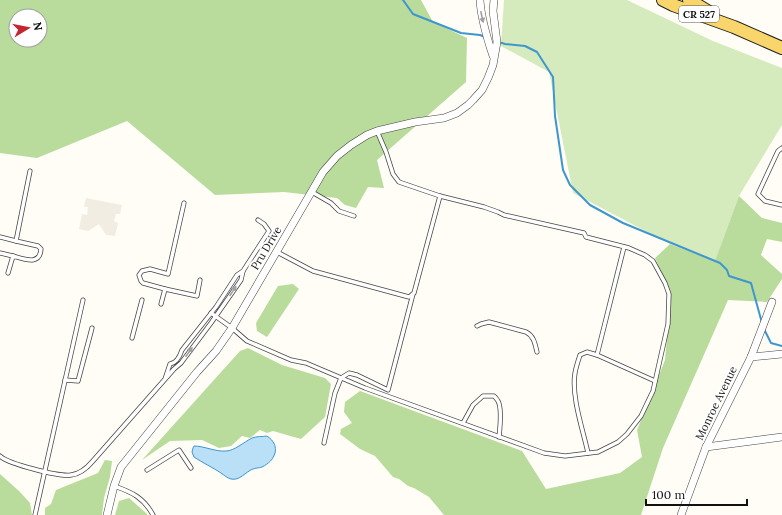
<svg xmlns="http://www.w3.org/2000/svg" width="782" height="515" viewBox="0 0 782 515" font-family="Lora,serif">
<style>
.green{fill:#d5ebbd}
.forest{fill:#b9dc9c;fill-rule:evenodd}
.plaza{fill:#f1ede2}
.water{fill:#b9e0f7;stroke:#3f96cf}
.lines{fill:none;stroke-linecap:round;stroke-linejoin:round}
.stream{stroke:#3f96cf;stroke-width:2}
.lane-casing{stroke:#444;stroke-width:5}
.street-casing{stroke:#444;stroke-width:8}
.primary-casing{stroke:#222;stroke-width:14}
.lane{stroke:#fff;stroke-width:3.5}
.street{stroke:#fff;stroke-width:7}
.primary{stroke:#f9d66b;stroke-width:12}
.oneway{fill:#a0a0a0}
.labels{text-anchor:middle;stroke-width:4;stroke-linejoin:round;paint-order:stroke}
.shield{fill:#fff;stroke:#585858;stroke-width:1}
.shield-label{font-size:10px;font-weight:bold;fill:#111}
.street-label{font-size:11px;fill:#111;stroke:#fff}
</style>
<rect width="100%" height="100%" fill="#fffdf5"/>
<path class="green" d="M504 0H627L713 41 782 68V125L739 196 715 262 670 244 573 193 549 72 501 46Z"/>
<g class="forest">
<path d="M0 0H421L433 22 467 38 466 82 377 160 384 188 368 187 356 208 345 205 337 198 284 192 215 195 127 121 37 158 0 153ZM16 16H40V40H16Z"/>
<path d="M739 196 762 218 782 223V242L767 239 761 255 782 274V279L767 302 728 300 663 448 641 515H444L429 497 414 488 408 486 399 479 393 477 375 456 360 449 340 434 341 429 352 423 344 412 345 402 360 391 522 451 546 489 620 473 642 457 637 430 665 360 671 293 655 258 670 244 715 261Z"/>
<path d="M293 284 299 289 267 337 257 331 256 323 278 286Z"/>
<path d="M248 348 282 365 325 378 331 384 325 417 301 439 273 431 267 433 260 430 250 438 242 436 231 446 219 448 202 440 170 441 142 460 240 351Z"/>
<path d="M105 460 112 461 110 477 104 498 102 515H45V508L51 504 56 490 98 473Z"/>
<path d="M0 474 19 491 30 503 32 515H0Z"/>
<path d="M129 498 147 514V515H115L119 501Z"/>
</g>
<path class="plaza" d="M86 198 122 205 120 214H116L114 221 118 223 115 236 106 235 99 224 88 231 79 229 82 214 87 215 88 207H84Z"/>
<path class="water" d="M267 436C282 446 275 461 262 467 259 468 255 468 253 469 245 472 240 481 231 479 227 478 224 475 221 473 212 467 203 463 194 457L192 452 193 448 194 446C204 446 216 452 226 451 234 451 244 442 252 438 257 436 262 437 267 436Z"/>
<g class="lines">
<g class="stream">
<path d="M403 0 413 14 461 33 480 35 485 37"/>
<path d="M499 42 505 44 525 46 537 52 553 77 555 116 563 170 570 185 590 205 623 223 720 263 727 270 729 276 751 283 762 323"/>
<path d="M764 329 771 343 782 346"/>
</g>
<defs>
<g id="lane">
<path d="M782 148 778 151 758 194 765 201 782 205"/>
<path d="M312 192 331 203 339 211 354 216"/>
<path d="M0 237 16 241"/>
<path d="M277 252 294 261 313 271 409 297 414 293 440 196"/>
<path d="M0 253 13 256"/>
<path d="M243 271 269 231 264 224 258 220"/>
<path d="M8 273 13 256C24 259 40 266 41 249L38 246 16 241 30 171"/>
<path d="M165 289 143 283 141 281 139 275 142 271 150 269 168 274 184 203"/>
<path d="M161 304 165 289 197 296 200 280"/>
<path d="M211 313 232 328 247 341 291 360 306 363 365 388 544 453 565 456 598 452 618 442 627 434 641 416 653 391 668 324 669 294 665 283 653 261 645 255 629 248 586 237 584 233 504 215 498 212 484 207 440 196 399 182 393 174 386 152 377 131"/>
<path d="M477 326 481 324 489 322 526 332C534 336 535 344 537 352"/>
<path d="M132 338 142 300"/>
<path d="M597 355 655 381"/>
<path d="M65 380 78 381 92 328"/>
<path d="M463 423 473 405 483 396H494C495 397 497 399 498 401 502 408 500 428 499 437"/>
<path d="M324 443 335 393 341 378 349 373 357 375 388 390 413 294"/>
<path d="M588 453C583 430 571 396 575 373 576 367 578 361 580 355L587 352 597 355 624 247"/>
<path d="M0 456C8 464 60 477 71 475 80 474 86 469 92 462L174 369 181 363 211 323 241 280 243 271 237 275 216 307 182 350C180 356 177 363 170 364L165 379"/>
<path d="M147 470 179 450 191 468"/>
<path d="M114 486C132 492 144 498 153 515"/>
<path d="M35 515 83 300"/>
</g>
<g id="street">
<path d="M480 0C481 19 487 38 493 56"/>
<path d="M751 357 782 354"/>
<path d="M706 447 782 437"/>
<path d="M107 515 114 486 121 467 197 372 216 351 232 328 323 172 337 156 351 145 367 135 377 131 415 122 444 118 457 113 468 105 473 100 482 90 488 78 493 65 497 42 493 11 494 0"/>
<path d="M681 515 706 447 751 357 772 302"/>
</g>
<g id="primary">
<path d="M663 0 673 5 734 27 782 48"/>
<path d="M689 0 709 12"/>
</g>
</defs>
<use href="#lane" class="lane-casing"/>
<use href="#street" class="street-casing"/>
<use href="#primary" class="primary-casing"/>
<use href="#lane" class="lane"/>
<use href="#street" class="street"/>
<use href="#primary" class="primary"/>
</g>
<defs><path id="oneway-solid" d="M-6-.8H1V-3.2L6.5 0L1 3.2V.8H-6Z"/></defs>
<g class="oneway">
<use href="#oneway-solid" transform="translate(482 17) rotate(78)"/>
<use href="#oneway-solid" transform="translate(233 291) rotate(-56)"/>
<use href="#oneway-solid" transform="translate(189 352) rotate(-54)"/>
</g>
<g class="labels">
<rect class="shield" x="679" y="6" width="40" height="16" rx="3"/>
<g class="shield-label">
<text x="699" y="18">CR 527</text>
</g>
<g class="street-label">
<text transform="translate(266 248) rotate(-59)" y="4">Pru Drive</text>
<text transform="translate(716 403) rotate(-64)" y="4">Monroe Avenue</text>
</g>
</g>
<g transform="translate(28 28) rotate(80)"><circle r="19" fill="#ffffff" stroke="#a0a0a0"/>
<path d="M0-3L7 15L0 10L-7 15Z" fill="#c4262e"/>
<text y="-6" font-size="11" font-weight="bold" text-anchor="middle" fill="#111111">N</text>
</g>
<path d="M646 499v6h101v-6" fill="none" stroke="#111111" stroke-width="2"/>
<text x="652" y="499" font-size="12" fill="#111111" stroke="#ffffff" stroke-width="3" paint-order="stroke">100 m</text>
</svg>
